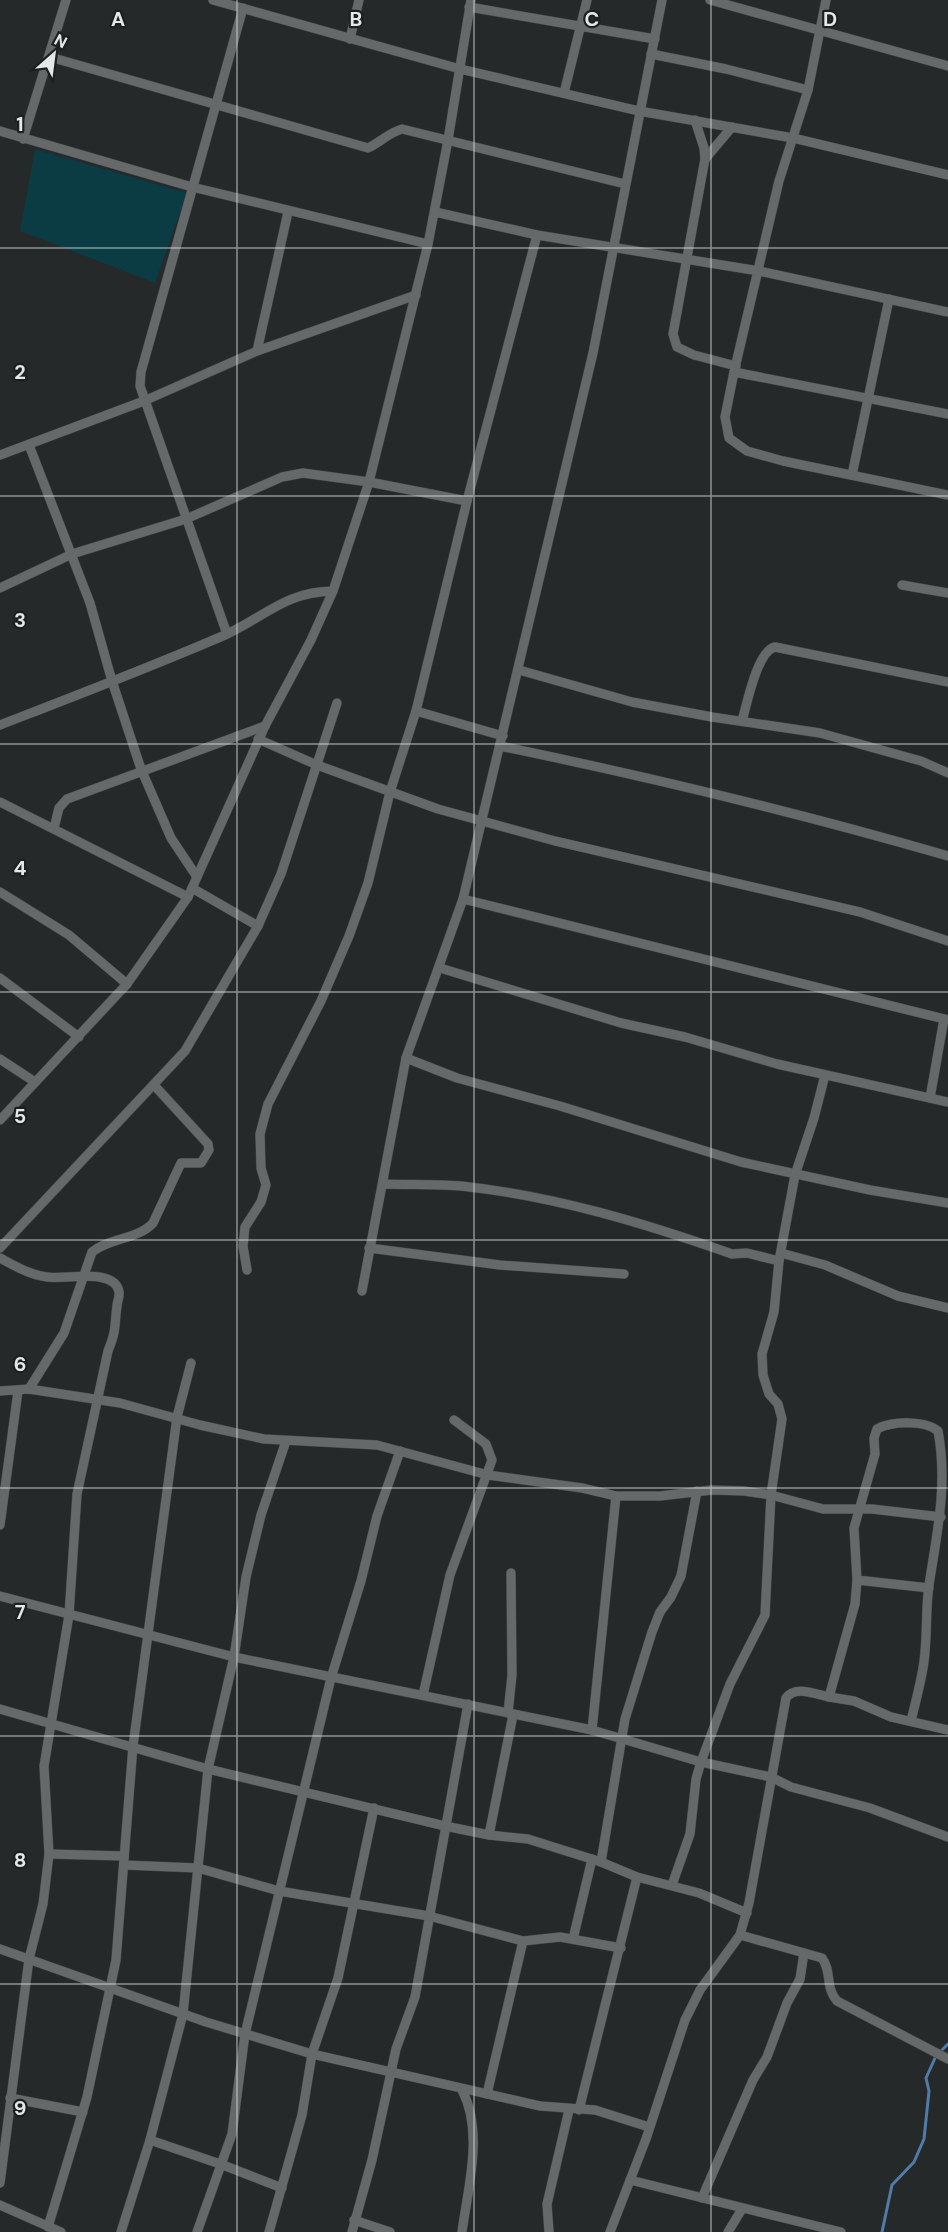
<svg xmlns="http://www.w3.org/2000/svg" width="948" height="2232" font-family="'DM Sans',sans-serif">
<rect width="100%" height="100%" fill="#26292a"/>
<path fill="#0b3b43" d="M35 149 187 193 155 283 20 231Z"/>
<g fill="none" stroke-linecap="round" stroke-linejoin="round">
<path stroke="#507ca7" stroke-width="3" d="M882 2232 892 2185 914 2162 924 2139 929 2091 926 2078 936 2056 948 2044"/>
<g stroke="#424546" stroke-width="10">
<g id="minor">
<path d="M213 0 460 69 639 111 793 138 948 175"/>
<path d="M710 0 948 66"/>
<path d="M826 0 808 90 779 181 734 372 725 417 729 438 747 451 783 461 948 495"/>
<path d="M469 7 655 39"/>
<path d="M350 39 359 0"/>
<path d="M651 54 726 69 808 90"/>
<path d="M50 57 368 148C381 142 388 133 402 129L625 184"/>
<path d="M564 93 587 0"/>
<path d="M695 120 704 148 705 159 673 334 677 347 694 355 736 366"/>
<path d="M0 131 192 187 428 244"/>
<path d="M23 139 66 0"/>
<path d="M705 159 732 127"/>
<path d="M435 212 537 235 759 271 948 312"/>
<path d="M257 351 288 212"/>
<path d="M734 372 948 414"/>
<path d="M29 445 90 603 112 681 141 769 171 838 197 877"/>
<path d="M0 455 144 401 257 351 416 295"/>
<path d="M852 475 889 299"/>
<path d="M902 585 948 593"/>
<path d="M0 588 72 554 186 519 282 477 303 473 369 482 467 501"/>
<path d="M227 634 140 386 141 372 243 8"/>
<path d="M519 670 632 702 712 717 820 733 921 761 948 773"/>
<path d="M416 711 503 736"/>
<path d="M742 721C747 704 757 651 775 647L948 682"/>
<path d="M0 725C75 696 151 667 225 635 266 616 285 592 333 591"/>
<path d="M258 739 317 765 438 809 555 841 860 912 948 941"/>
<path d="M500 746C650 777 800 813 948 856"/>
<path d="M0 802 188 897"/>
<path d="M54 828 59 808 67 799 265 726"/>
<path d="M192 888 258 926"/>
<path d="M0 892 69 935 127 984"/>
<path d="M463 899 948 1020"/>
<path d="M440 968 621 1023 685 1037 777 1064 948 1102"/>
<path d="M0 978 79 1037"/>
<path d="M406 1058 457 1078 560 1106 741 1162 870 1190 948 1203"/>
<path d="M0 1059 35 1082"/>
<path d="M930 1098 944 1019"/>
<path d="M0 1120 127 984 188 897 265 726 311 640 333 591 369 482 428 244 448 140 471 0"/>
<path d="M383 1184C409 1185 436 1184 461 1186 555 1196 644 1223 732 1254L747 1253 779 1261"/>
<path d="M0 1248 185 1051 258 926 281 874 337 703"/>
<path d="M369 1248 500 1265 624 1274"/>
<path d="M781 1253 825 1265 898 1296 948 1308"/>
<path d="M0 1258C15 1266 30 1275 47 1277 64 1280 115 1267 119 1292 120 1297 117 1301 117 1306 114 1327 117 1329 108 1351L77 1494 69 1615 44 1766 49 1854 43 1904 29 1959 0 2183"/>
<path d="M247 1270 243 1246 245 1227 261 1202 266 1185 261 1168 260 1134 268 1104 321 1001 349 936 368 883 390 792 416 711 467 501 537 235"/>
<path d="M362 1291 406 1058 463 899 593 353 662 0"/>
<path d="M29 1389 64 1333 92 1252C109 1238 139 1239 153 1223L181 1163H201L209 1150 208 1144 154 1085"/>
<path d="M0 1391 29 1389 120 1403 200 1425 264 1439 377 1445 488 1475 582 1488 616 1496H660L712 1490 744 1491 771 1495 823 1509H872L941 1517"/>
<path d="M0 1525 18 1391"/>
<path d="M857 1580 929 1588"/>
<path d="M0 1596 234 1657 592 1730 701 1762 771 1777 791 1787 870 1808 948 1837"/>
<path d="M423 1695 450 1575 492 1460 486 1444 454 1420"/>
<path d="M829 1697 854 1701 891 1717 948 1730"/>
<path d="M0 1709 208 1769 445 1826 489 1835 528 1839 601 1862 637 1877 699 1893 747 1913"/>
<path d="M508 1713 512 1675 511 1573"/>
<path d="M592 1730 616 1496"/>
<path d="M489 1835 513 1715"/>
<path d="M49 1854 124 1856"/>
<path d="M601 1862 625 1719 652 1632 660 1612 671 1597 681 1576 697 1491"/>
<path d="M124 1865 198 1868 279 1891 429 1916 523 1941 487 2094"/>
<path d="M672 1885 690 1834 696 1779 701 1762 730 1684 765 1615 771 1495 782 1419 778 1404 769 1394 763 1375 762 1354 774 1312 779 1261 795 1175 814 1118 825 1075"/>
<path d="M740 1935 822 1958C832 1971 825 1988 837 2001L948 2059"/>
<path d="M573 1939 592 1859"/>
<path d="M523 1941 560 1937 621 1948"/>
<path d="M0 1949 206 2022 312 2054 540 2106 595 2110 649 2127"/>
<path d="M462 2090C484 2132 468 2187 462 2232"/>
<path d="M10 2098 83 2112"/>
<path d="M579 2110 637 1877"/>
<path d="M150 2140 223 2165 282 2188"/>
<path d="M630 2180 841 2232"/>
<path d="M702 2198 753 2080 767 2057 787 2003 800 1979 804 1953"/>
<path d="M0 2205 61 2232"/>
<path d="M354 2220 390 2232"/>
<path d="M48 2227 87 2097 116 1960 133 1746 177 1417 191 1363"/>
<path d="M121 2232 150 2140 183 2014 208 1769 234 1657 246 1577 261 1515 286 1441"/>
<path d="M197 2232 232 2134 245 2034 331 1678 361 1581 377 1516 400 1451"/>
<path d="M269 2232 302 2115 312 2054 338 1978 374 1808"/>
<path d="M352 2232 372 2160 396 2049 415 1997 468 1704"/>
<path d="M549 2232 547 2204 569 2110"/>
<path d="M610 2232 646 2139 685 2020 700 1990 740 1935 749 1903 786 1698C795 1685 815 1694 829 1697L855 1604 857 1580 854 1528 875 1454 874 1438 877 1429C892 1421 925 1420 938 1431 948 1484 937 1533 929 1585 925 1612 928 1641 923 1668 920 1686 915 1704 911 1721"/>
<path d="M728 2232 742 2209"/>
</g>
</g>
<use href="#minor" stroke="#65696a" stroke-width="9"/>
</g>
<path fill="none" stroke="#e5e7e8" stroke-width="1.5" stroke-opacity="0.55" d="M237 0V2232M474 0V2232M711 0V2232M0 248H948M0 496H948M0 744H948M0 992H948M0 1240H948M0 1488H948M0 1736H948M0 1984H948"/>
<g font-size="20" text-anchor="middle" font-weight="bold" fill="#e5e7e8" stroke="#1c2020" stroke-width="4.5" stroke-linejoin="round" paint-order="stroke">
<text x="118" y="26">A</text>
<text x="356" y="26">B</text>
<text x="592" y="26">C</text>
<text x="830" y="26">D</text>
<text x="20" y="131">1</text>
<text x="20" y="379">2</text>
<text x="20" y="627">3</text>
<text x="20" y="875">4</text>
<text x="20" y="1123">5</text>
<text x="20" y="1371">6</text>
<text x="20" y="1619">7</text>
<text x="20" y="1867">8</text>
<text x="20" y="2115">9</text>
</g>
<g transform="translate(54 54) rotate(28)" stroke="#1c2020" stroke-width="4.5" paint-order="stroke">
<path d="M0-4.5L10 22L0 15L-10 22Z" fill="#e5e7e8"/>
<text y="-9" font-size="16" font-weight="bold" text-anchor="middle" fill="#e5e7e8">N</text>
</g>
</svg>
